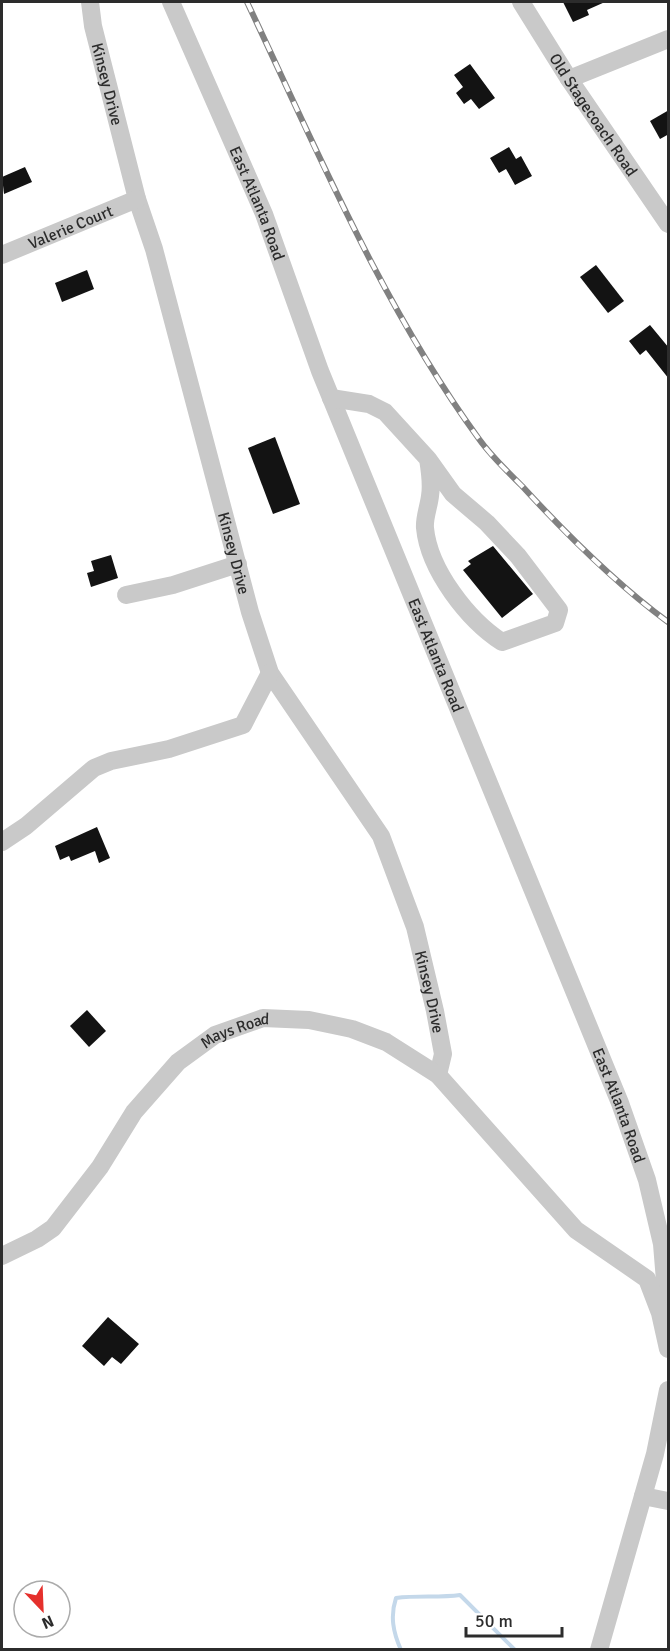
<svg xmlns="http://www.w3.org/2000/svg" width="670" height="1651" font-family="Signika,sans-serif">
<rect width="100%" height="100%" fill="#fff"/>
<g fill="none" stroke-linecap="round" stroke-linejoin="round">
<path stroke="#c4d8ea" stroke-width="4" d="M401 1650C393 1632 390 1616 396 1598 418 1595 439 1598 460 1595L515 1650"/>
</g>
<g fill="#131313">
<path d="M563 2H605L587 10 589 15 573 22Z"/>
<path d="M470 64 495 98 479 109 471 99 464 104 456 93 463 87 454 75Z"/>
<path d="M669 110V134L660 139 650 121Z"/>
<path d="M509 147 516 159 521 156 532 176 515 185 506 169 499 173 490 158Z"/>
<path d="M25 167 32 182 4 194 2 177Z"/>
<path d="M596 265 624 301 608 313 580 277Z"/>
<path d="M87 270 94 289 62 302 55 283Z"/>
<path d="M650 325 669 348V379L646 350 640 355 629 341Z"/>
<path d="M275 437 300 504 273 514 248 448Z"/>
<path d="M493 546 533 594 502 618 463 570 471 564 468 561Z"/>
<path d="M111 555 118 578 91 587 87 573 94 571 91 561Z"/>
<path d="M97 827 110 858 99 863 95 851 71 861 69 856 60 860 55 846Z"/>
<path d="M87 1010 106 1031 89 1047 70 1026Z"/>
<path d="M108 1317 139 1344 121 1364 112 1357 104 1366 82 1346Z"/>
</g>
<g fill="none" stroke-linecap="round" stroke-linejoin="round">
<g stroke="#c9c9c9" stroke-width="18">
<path id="s1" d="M90 2 93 26 137 199 154 249 250 612 270 673 381 836 415 927 435 1011 443 1054 438 1075"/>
<path id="s2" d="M171 2 264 214 320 371 620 1103 647 1180 662 1244 668 1317"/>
<path id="s3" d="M521 2 569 79 668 224"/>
<path d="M569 79 668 39"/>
<path id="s4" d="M2 255 137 199"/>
<path d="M331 398 369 404 385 412 428 459 453 494 487 523 518 556 559 610 555 623 502 642C468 620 429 570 425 528 424 518 429 506 430 496 432 484 430 471 428 459"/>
<path d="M126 595 173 585 238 564"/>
<path d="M2 842 26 826 94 768 111 761 169 749 243 725 270 673"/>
<path id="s5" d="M2 1256 37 1239 53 1228 100 1167 134 1112 178 1062 215 1035 263 1018 309 1020 352 1029 386 1042 438 1075 576 1230 647 1279 660 1313 668 1349"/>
<path d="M643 1496 668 1501"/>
<path d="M599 1650 655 1454 668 1390"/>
</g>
<g stroke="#818181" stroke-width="6">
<path id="rail" d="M247 2C317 150 382 306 479 439 491 456 507 471 522 486 567 535 615 583 668 622"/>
</g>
<use href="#rail" stroke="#fff" stroke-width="4" stroke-dasharray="11" stroke-linecap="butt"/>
</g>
<g text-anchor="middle" stroke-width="6" stroke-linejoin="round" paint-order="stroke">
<g font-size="16" fill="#2c2c2c" stroke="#fff">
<text dy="6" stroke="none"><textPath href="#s1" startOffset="84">Kinsey Drive</textPath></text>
<text dy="6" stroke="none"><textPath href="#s3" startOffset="134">Old Stagecoach Road</textPath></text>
<text dy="6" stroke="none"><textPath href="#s2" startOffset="219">East Atlanta Road</textPath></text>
<text dy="6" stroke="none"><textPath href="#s4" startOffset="74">Valerie Court</textPath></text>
<text dy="6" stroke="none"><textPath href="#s1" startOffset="570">Kinsey Drive</textPath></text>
<text dy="6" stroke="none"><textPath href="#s2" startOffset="705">East Atlanta Road</textPath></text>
<text dy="6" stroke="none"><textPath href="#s1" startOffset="1056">Kinsey Drive</textPath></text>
<text dy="6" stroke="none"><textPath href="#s5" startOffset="333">Mays Road</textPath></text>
<text dy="6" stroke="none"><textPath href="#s2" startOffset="1191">East Atlanta Road</textPath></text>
</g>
</g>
<rect width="670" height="1651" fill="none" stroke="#2c2c2c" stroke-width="6"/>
<g transform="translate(42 1609) rotate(157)"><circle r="28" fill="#ffffff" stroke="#ababab" stroke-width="1.5"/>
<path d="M0-4.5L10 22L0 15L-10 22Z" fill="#e5302c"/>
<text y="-9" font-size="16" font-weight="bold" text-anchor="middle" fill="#2c2c2c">N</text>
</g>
<path d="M466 1627v9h96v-9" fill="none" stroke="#2c2c2c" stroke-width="3"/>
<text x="475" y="1627" font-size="18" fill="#2c2c2c" stroke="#ffffff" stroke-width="4.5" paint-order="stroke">50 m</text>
</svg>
